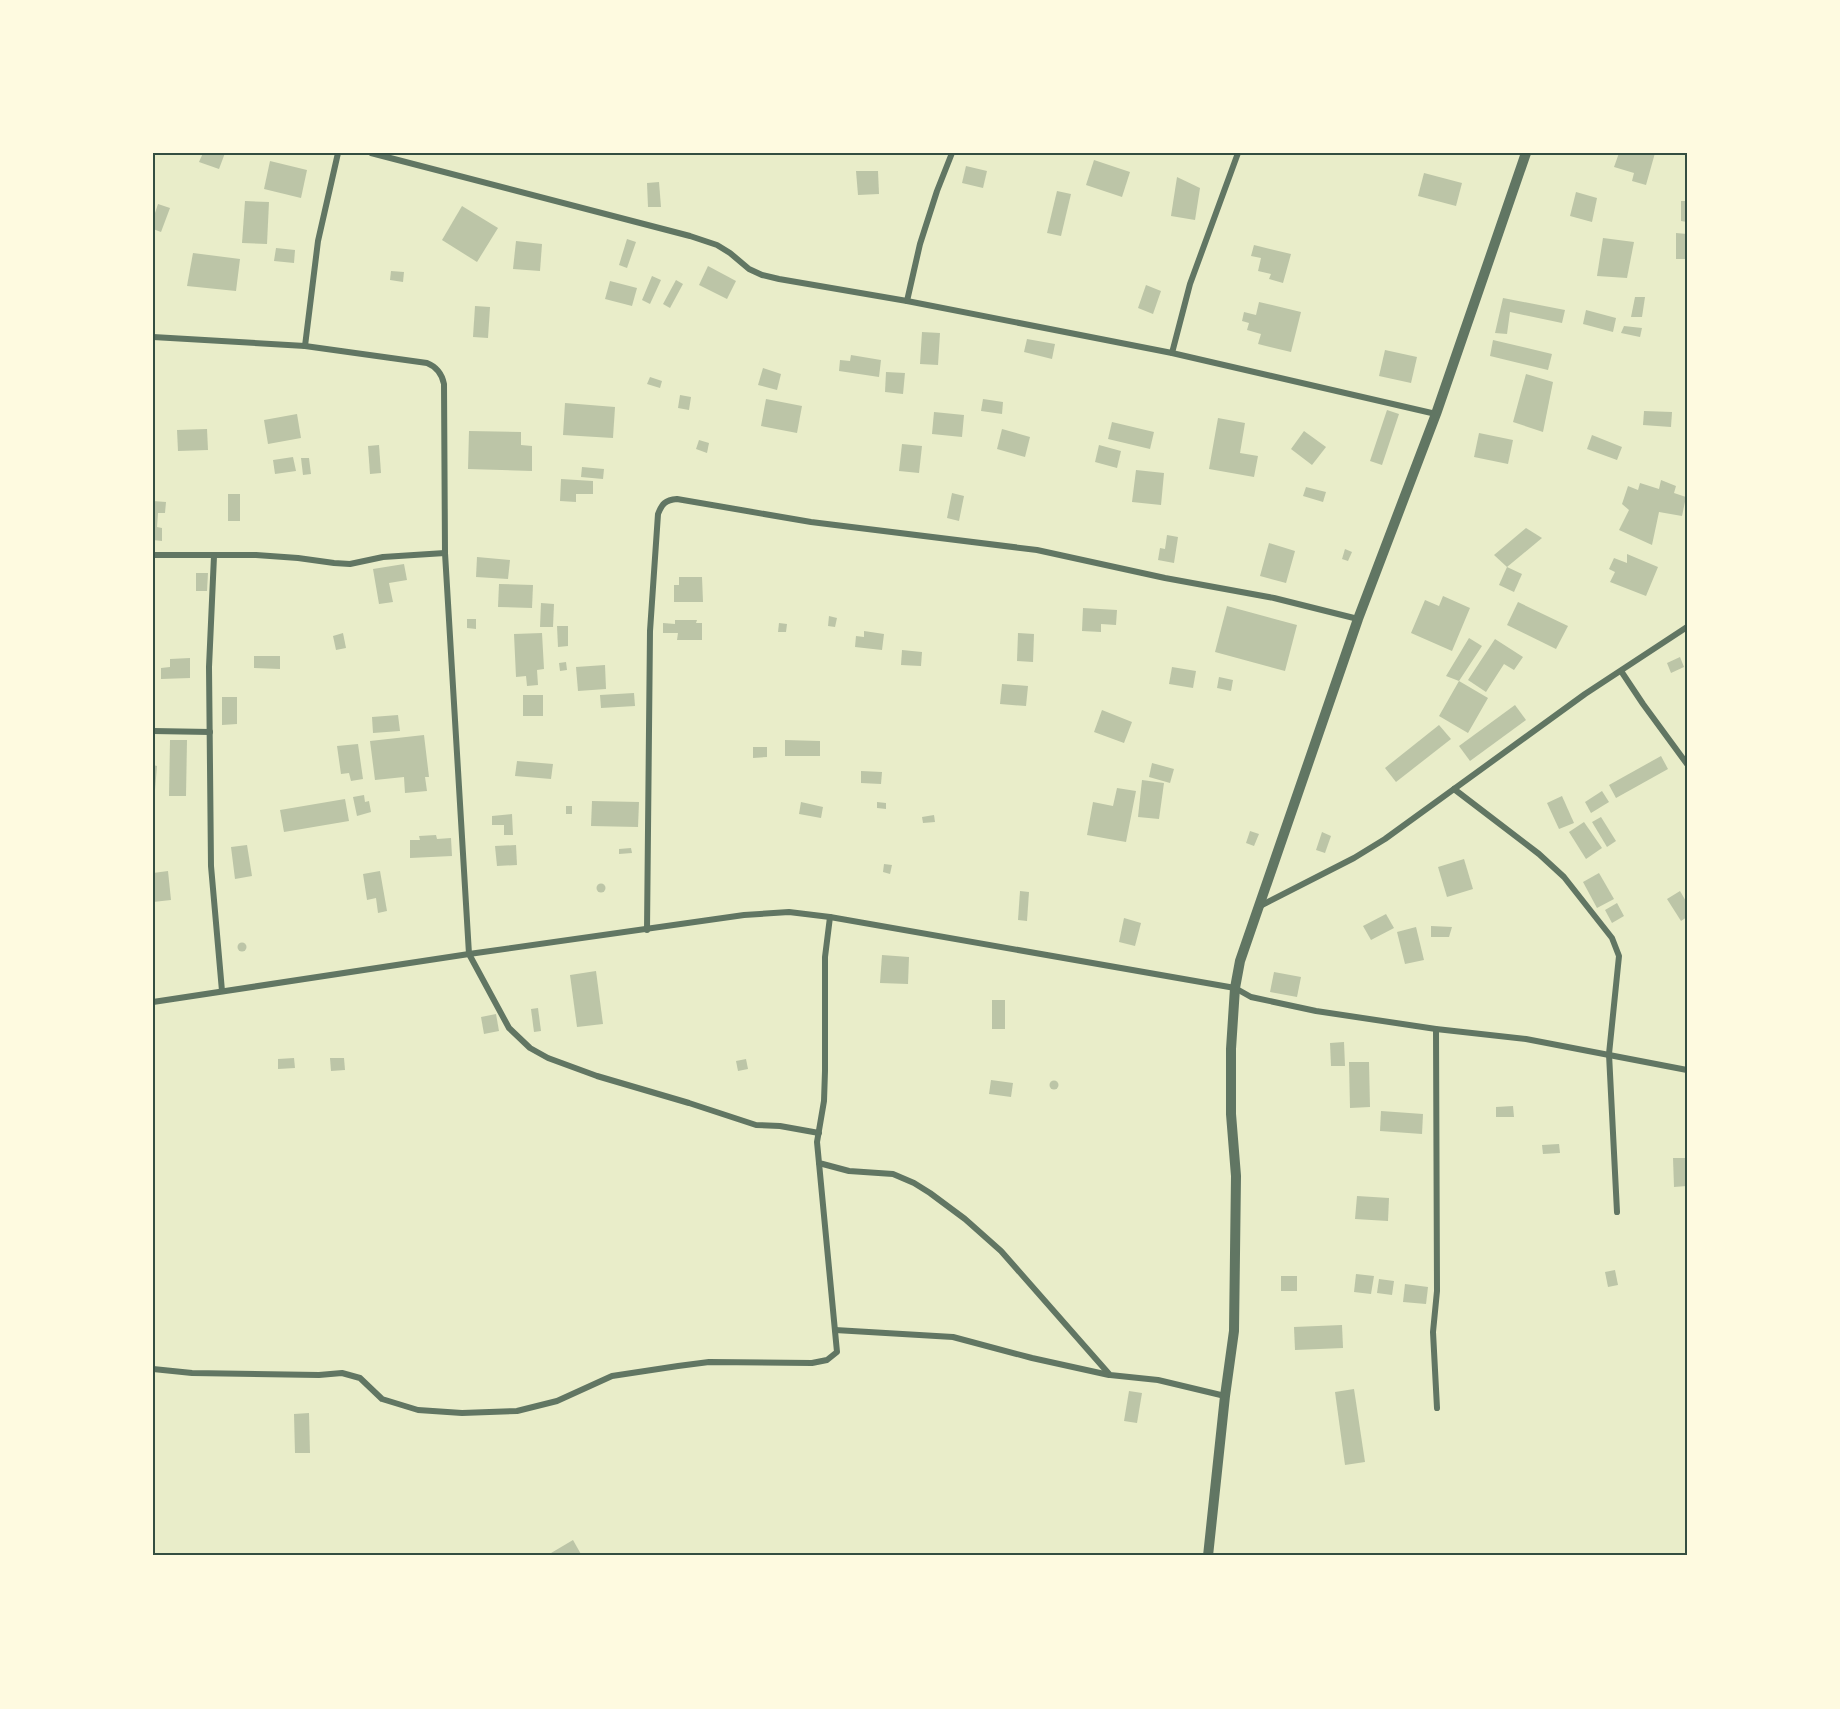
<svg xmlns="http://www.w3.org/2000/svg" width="1840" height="1709" font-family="'Space Grotesk',sans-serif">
<rect width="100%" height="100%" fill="#e9edc9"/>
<g fill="#bcc5a7">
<path d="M203 153H225L219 169 199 162Z"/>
<path d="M1619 153H1634L1640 155V153H1655L1646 185 1632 181 1634 173 1614 167Z"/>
<path d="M1094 160 1130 172 1122 197 1086 185Z"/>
<path d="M270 161 307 170 301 198 264 189Z"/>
<path d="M966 166 987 171 983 188 962 183Z"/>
<path d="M856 171H878L879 194 858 195Z"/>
<path d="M1424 173 1462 183 1456 206 1418 196Z"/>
<path d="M1177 177 1200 188 1195 220 1171 216Z"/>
<path d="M659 182 661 207H648L647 183Z"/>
<path d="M1057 191 1071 194 1061 236 1047 233Z"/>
<path d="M1576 192 1597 198 1592 222 1570 216Z"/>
<path d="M245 201 269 202 267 244 242 243Z"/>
<path d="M1681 201H1687V222L1681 221Z"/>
<path d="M158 204 170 208 161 232 153 229V219Z"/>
<path d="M462 206 498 228 477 262 442 240Z"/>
<path d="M1676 233 1687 234V259H1676Z"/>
<path d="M1603 238 1634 242 1627 278 1597 276Z"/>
<path d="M627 239 636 242 627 268 619 265Z"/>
<path d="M516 241 542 244 540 271 513 269Z"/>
<path d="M1254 245 1291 254 1283 283 1269 279 1271 274 1258 271 1261 258 1251 256Z"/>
<path d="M276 248 295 250 294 263 274 261Z"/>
<path d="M193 253 240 259 236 291 187 286Z"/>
<path d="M708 266 736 281 727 299 699 285Z"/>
<path d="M391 271 404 272 403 282 390 280Z"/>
<path d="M652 276 661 280 650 304 642 300Z"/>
<path d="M676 280 683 284 670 308 663 304Z"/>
<path d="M610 281 637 288 632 306 605 299Z"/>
<path d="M1146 285 1161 291 1153 314 1138 308Z"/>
<path d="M1635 297H1645L1642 317H1631Z"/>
<path d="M1503 298 1565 310 1562 323 1510 312 1507 334 1495 333Z"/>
<path d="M1259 302 1301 312 1291 352 1258 344 1261 334 1247 330 1249 323 1242 321 1244 312 1256 315Z"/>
<path d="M475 306 490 307 488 338 473 337Z"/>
<path d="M1586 310 1616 318 1613 332 1583 324Z"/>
<path d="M1624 326 1642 328 1640 337 1621 333Z"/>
<path d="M922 332 940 333 938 365 920 364Z"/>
<path d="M1027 339 1055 344 1052 359 1024 352Z"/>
<path d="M1493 340 1552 354 1548 370 1490 356Z"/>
<path d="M1385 350 1417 357 1411 383 1379 376Z"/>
<path d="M851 355 881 360 879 377 839 371 840 360 850 361Z"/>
<path d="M763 368 781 374 777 390 758 385Z"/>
<path d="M886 372 905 373 903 394 885 392Z"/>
<path d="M1526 374 1553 382 1543 432 1513 422Z"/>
<path d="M650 377 662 381 660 388 647 384Z"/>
<path d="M680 395 691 397 689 410 678 408Z"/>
<path d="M766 399 802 406 797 433 761 426Z"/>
<path d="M983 399 1003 402 1002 414 981 411Z"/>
<path d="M565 403 615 407 613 438 563 435Z"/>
<path d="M1387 410 1399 414 1382 465 1370 461Z"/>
<path d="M1644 411 1672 412 1671 427 1643 425Z"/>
<path d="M934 412 964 415 962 437 932 434Z"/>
<path d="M297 414 301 438 268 444 264 420Z"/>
<path d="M1218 418 1245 423 1240 453 1258 456 1254 477 1209 469Z"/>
<path d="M1112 422 1154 432 1150 449 1108 439Z"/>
<path d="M207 429 208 450 178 451 177 430Z"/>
<path d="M1002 429 1030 437 1025 457 997 449Z"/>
<path d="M469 431 521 432V445L532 446V471L468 469Z"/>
<path d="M1304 431 1326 447 1312 465 1291 449Z"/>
<path d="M1479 433 1513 440 1508 464 1474 457Z"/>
<path d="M1592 435 1622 447 1617 460 1587 449Z"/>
<path d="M699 440 709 443 707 453 696 449Z"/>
<path d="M902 444 922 446 919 473 899 471Z"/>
<path d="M379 445 381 473 370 474 368 446Z"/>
<path d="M1099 445 1121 451 1117 468 1095 462Z"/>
<path d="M293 457 296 471 275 474 273 460Z"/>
<path d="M301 458H309L311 474 303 475Z"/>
<path d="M582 467 604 469 603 479 581 477Z"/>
<path d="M1136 470 1164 473 1161 505 1132 502Z"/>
<path d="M561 479 593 481V494H576V502L560 501Z"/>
<path d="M1661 480 1676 486 1674 493 1686 497 1682 516 1659 512 1652 545 1619 530 1629 510 1622 504 1628 486 1638 490 1640 483 1659 489Z"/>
<path d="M1306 487 1326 492 1323 502 1303 496Z"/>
<path d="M952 493 964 496 959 521 947 518Z"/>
<rect x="228" y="494" width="12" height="27"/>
<path d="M153 501 166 502 165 513H158L157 527 162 528V541L153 540Z"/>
<path d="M1526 528 1542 538 1507 567 1494 555Z"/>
<path d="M1167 535 1178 537 1174 563 1158 560 1160 548 1165 549Z"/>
<path d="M1269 543 1295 551 1286 583 1260 576Z"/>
<path d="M1345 549 1352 552 1348 561 1342 559Z"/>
<path d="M1627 554 1658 567 1646 596 1610 582 1615 572 1609 569 1614 558 1627 563Z"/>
<path d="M477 557 510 560 508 579 476 577Z"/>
<path d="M404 564 407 580 389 583 393 602 379 604 373 569Z"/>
<path d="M1507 567 1522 574 1514 592 1499 585Z"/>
<path d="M196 573H208L207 591H196Z"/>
<path d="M679 577H702L703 602H674V585H679Z"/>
<path d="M499 584 533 585 532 608 498 607Z"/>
<path d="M1443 596 1470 608 1452 651 1411 633 1425 600 1439 606Z"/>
<path d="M1518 602 1568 626 1556 649 1507 625Z"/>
<path d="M541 603 554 604 553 627H540Z"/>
<path d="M1227 606 1297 625 1285 671 1215 652Z"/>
<path d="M1083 608 1117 610 1116 625 1101 624V632L1082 631Z"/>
<path d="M829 616 837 618 835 627 828 626Z"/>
<path d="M467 619H476V629L467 628Z"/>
<path d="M675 620H697L696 623H702V640H677L678 633H663V623L675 624Z"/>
<path d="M779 623 787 624 786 632H778Z"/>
<path d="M557 626H568V646L558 647Z"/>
<path d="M864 631 884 634 882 650 855 647 856 636 864 637Z"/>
<path d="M343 633 346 648 336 650 333 636Z"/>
<path d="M542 633 544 669 537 670 538 685 527 686 526 676 516 677 514 634Z"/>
<path d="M1018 633 1034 634 1033 662 1017 661Z"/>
<path d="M1469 638 1482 646 1459 681 1488 698 1468 733 1439 716 1459 681 1446 676Z"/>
<path d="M1495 639 1523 657 1514 670 1504 664 1486 692 1468 680Z"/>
<path d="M902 650 922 652 921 666 901 665Z"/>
<path d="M254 656H280V669L254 668Z"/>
<path d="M1680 657 1684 667 1671 673 1667 663Z"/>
<path d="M190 658V678L161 679V668L170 667V659Z"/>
<path d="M566 662 567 670 560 671 559 663Z"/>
<path d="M605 665 606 689 578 691 576 667Z"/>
<path d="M1172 667 1196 671 1193 688 1169 684Z"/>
<path d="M1219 677 1233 680 1231 691 1217 688Z"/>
<path d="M1002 684 1028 686 1026 706 1000 704Z"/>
<path d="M634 693 635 706 601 708 600 695Z"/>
<rect x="523" y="695" width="20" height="21"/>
<path d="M222 697H237V724L222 725Z"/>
<path d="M1515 705 1526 720 1470 761 1459 746Z"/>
<path d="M1102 710 1132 722 1124 743 1094 732Z"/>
<path d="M398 715 400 731 373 733 372 717Z"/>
<path d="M1439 725 1451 739 1396 782 1385 768Z"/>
<path d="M424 735 429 777H425L427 791 405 793 404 777 375 780 370 741Z"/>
<path d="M170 740H187L186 796H169Z"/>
<path d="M785 740 820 741V756H785Z"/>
<path d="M358 744 363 779 351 781 349 773 341 774 337 746Z"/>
<path d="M753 747H767V757L753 758Z"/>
<path d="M1661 756 1668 769 1616 798 1609 785Z"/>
<path d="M517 761 553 764 551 779 515 776Z"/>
<path d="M1152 763 1174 769 1170 783 1149 777Z"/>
<path d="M153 765 157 766 155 790 153 789Z"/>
<path d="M861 771 882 772 881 784 861 783Z"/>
<path d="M1142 780 1164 783 1159 819 1138 817Z"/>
<path d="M1117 788 1136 791 1126 842 1087 835 1093 802 1113 806Z"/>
<path d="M1602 791 1609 802 1591 813 1585 802Z"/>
<path d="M364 795 365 802 369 801 371 812 357 816 353 797Z"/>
<path d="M1562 796 1574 823 1559 829 1547 803Z"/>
<path d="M345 799 349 821 284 832 280 810Z"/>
<path d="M592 801 639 802 638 827 591 826Z"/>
<path d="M801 802 823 807 821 818 799 814Z"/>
<path d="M877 802 886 803V809L877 808Z"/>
<rect x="566" y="806" width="6" height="8"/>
<path d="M512 814 513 835H504V825H492V816Z"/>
<path d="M934 815 935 822 923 823 922 817Z"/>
<path d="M1601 817 1616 841 1607 847 1592 822Z"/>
<path d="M1584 822 1602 848 1586 859 1569 832Z"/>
<path d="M1250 831 1259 834 1254 846 1246 843Z"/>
<path d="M1322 832 1331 836 1325 853 1316 850Z"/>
<path d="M436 835 437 839 451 838 452 856 410 858V840H420L419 836Z"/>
<path d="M247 845 252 876 235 879 231 847Z"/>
<path d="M516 845 517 865 497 866 495 846Z"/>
<path d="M631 848 632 853 619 854V849Z"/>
<path d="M1464 859 1473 889 1447 897 1438 867Z"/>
<path d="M884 864 892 865 890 874 883 872Z"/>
<path d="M168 871 171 900 153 902V873Z"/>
<path d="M380 871 387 911 378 913 376 898 367 900 363 874Z"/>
<path d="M1599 873 1614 899 1597 908 1583 882Z"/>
<circle cx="601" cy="888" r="4.5"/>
<path d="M1020 891 1029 892 1027 921 1018 920Z"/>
<path d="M1680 891 1687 903V917L1681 921 1667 899Z"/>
<path d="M1617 903 1624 916 1612 923 1605 910Z"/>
<path d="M1386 914 1394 928 1371 940 1363 926Z"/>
<path d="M1124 918 1141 923 1135 946 1119 942Z"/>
<path d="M1431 926 1452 927 1449 937H1431Z"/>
<path d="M1416 927 1424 960 1405 964 1397 932Z"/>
<circle cx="242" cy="947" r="4.5"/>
<path d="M882 955 909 957 908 984 880 983Z"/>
<path d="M596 971 603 1024 577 1027 570 975Z"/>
<path d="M1274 972 1301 977 1297 997 1270 992Z"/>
<rect x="992" y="1000" width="13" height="29"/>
<path d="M538 1008 541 1031 534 1032 531 1009Z"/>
<path d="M496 1014 499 1031 484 1034 481 1017Z"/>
<path d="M1344 1042 1345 1066H1331L1330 1043Z"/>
<path d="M294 1058 295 1068 278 1069V1059Z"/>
<path d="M330 1058H344L345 1070 331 1071Z"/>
<path d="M746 1059 748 1069 738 1071 736 1061Z"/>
<path d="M1349 1062H1369L1370 1107 1350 1108Z"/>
<path d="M991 1080 1013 1083 1011 1097 989 1094Z"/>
<circle cx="1054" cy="1085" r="4.5"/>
<path d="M1513 1106 1514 1117H1496V1107Z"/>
<path d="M1381 1111 1423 1114 1422 1134 1380 1131Z"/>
<path d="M1559 1144 1560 1153 1543 1154 1542 1145Z"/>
<path d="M1673 1158H1687V1186L1674 1187Z"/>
<path d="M1357 1196 1389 1198 1388 1221 1355 1219Z"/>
<path d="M1615 1270 1618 1285 1608 1287 1605 1272Z"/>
<path d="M1356 1274 1374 1276 1371 1294 1354 1292Z"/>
<rect x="1281" y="1276" width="16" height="15"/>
<path d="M1379 1279 1394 1281 1392 1295 1377 1293Z"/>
<path d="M1405 1284 1428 1287 1426 1304 1403 1302Z"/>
<path d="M1342 1325 1343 1348 1295 1350 1294 1327Z"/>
<path d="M1354 1389 1365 1462 1345 1465 1335 1392Z"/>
<path d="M1129 1391 1142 1393 1137 1423 1124 1421Z"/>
<path d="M309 1413 310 1453H295L294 1414Z"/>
<path d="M573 1540 582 1556H546Z"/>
</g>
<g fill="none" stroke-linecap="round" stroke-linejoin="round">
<g stroke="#617663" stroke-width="6">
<path d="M371 153 690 236 717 245 730 253 749 269 762 275 779 279 907 301 1172 353 1436 414"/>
<path d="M907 301 920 244 937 191 952 153"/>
<path d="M153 337 305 346 427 363C437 367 442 374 444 384L445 553 469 954 509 1028 530 1048 548 1058 597 1076 689 1103 756 1125 780 1126 819 1133"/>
<path d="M305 346 318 241 338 153"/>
<path d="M1172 353 1190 284 1238 153"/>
<path d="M153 555H256L298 558 334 563 350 564 383 557 445 553"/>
<path d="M214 556 209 667 211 866 222 991"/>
<path d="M1621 671 1643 704 1687 764"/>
<path d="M153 731 210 732"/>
<path d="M1454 789 1539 854 1564 877 1612 938 1619 956 1609 1054 1617 1212"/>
<path d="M1260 906 1354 858 1385 839 1585 694 1687 627"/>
<path d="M830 917 825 957V1071L824 1101 817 1142 819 1163 849 1171 893 1174 914 1183 930 1193 965 1219 1001 1251 1110 1375 1158 1380 1225 1396"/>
<path d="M647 930 650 631 658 514C662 504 665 500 677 499L811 522 1037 550 1165 578 1274 598 1358 619"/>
<path d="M153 1002 469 954 744 915 789 912 830 917 1235 988 1251 997 1316 1011 1436 1029 1526 1039 1687 1070"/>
<path d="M1436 1029 1437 1291 1433 1332 1437 1408"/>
<path d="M835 1330 953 1337 1032 1358 1109 1375"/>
<path d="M153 1369 192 1373 319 1375 342 1373 360 1378 382 1399 418 1410 462 1413 517 1411 557 1401 612 1376 678 1366 709 1362 812 1363 827 1360 837 1352 819 1163"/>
</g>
<path stroke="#617663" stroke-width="10" d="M1208 1556 1225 1396 1234 1331 1236 1176 1231 1114V1049L1235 988 1240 961 1358 619 1436 414 1526 153"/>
</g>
<rect width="1840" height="1709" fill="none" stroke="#fefae0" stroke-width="309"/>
<rect x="154" y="154" width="1532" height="1400" fill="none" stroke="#344e41" stroke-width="2"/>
</svg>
